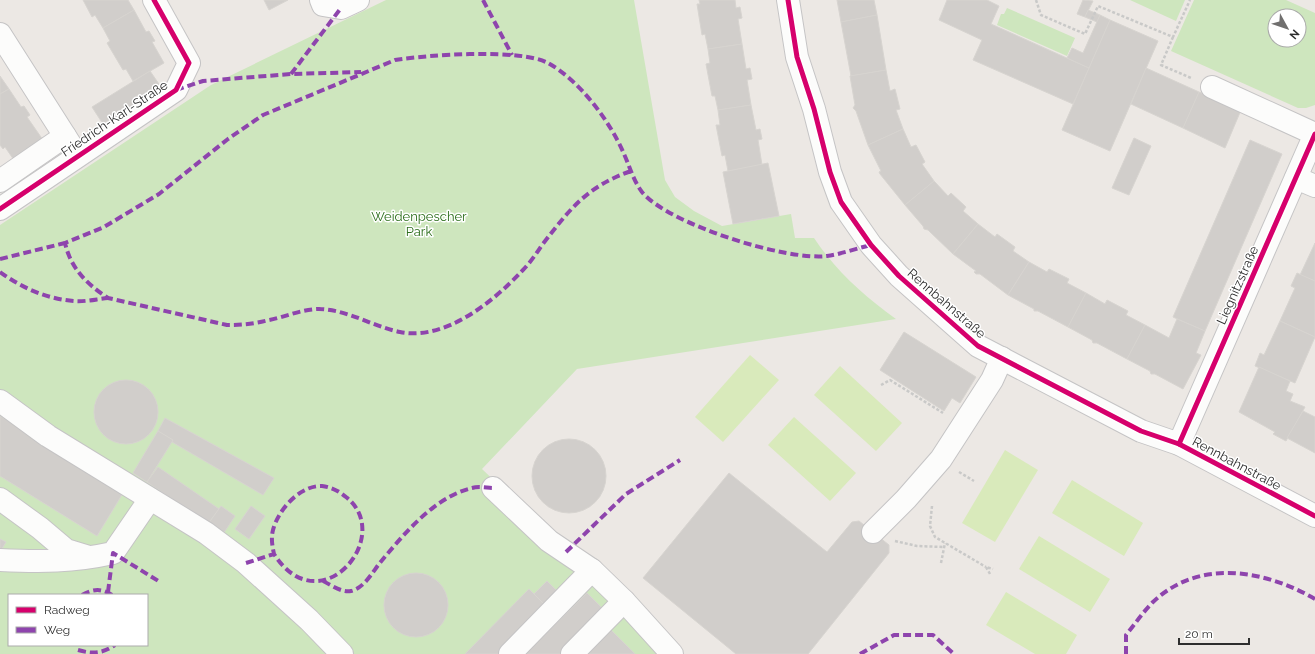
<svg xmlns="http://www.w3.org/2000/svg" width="1315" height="654" font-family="Raleway,sans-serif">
<rect width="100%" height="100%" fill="#ece8e4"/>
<g fill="#cee6be" fill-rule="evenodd">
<path d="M386 0H634L665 180 675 197 694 211 722 226 791 214 795 238H814C836 271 864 296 896 319L577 369 482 469 676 654H0V225L211 85ZM9 595H147V645H9Z"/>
<path d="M1130 0H1185L1176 21Z"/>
<path d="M1194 0H1286L1315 13V105L1306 108H1298L1171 51ZM1275 16H1299V40H1275Z"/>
<path d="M1007 8 1075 38 1067 56 997 25 1001 14H1004Z"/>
</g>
<g fill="#d9eabb">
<path d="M750 355 779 380 723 442 695 417Z"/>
<path d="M840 366 902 423 876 451 814 395Z"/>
<path d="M794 417 856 473 830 501 768 445Z"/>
<path d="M1005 450 1038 470 995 542 962 523Z"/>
<path d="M1072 480 1143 523 1124 556 1052 513Z"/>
<path d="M1039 536 1110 579 1090 612 1019 569Z"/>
<path d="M1006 592 1077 635 1066 654H1035L986 625Z"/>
</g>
<g fill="#d1cecb" stroke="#d7d4d0">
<path d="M83 0H128L134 10 103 28 95 15 92 17Z"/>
<path d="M264 0H288L269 10Z"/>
<path d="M699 0H735L736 8 740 7 742 18 738 19 742 44 708 49 705 34 702 35 697 4H700Z"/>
<path d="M837 0H874L877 15 841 22Z"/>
<path d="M947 0H987L999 6 991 24 1089 68 1073 104 973 60 982 40 939 20Z"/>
<path d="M1083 0 1093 1 1085 17 1077 14Z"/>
<path d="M134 10 146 32 149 31 155 41 152 42 164 63 133 81 126 69 123 70 107 43 110 41 103 28Z"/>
<path d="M1088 10 1100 15 1097 22 1085 17Z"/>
<path d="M877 15 886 70 851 76 841 22Z"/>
<path d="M1100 15 1110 20 1089 68 1067 58 1072 48 1083 53Z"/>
<path d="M1110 20 1158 41 1110 151 1062 130Z"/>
<path d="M742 44 746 69 750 68 752 79 747 80 751 105 718 110 715 96H712L706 64 710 63 708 49Z"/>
<path d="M1146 68 1199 92 1183 128 1131 104Z"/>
<path d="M886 70 890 91 895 89 900 109 896 110 903 129 868 145 856 111 853 108 855 105 850 76Z"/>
<path d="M150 71 161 87 103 124 92 107Z"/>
<path d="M0 76 9 89 0 94Z"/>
<path d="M9 89 21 107 24 106 30 115 27 117 43 140 14 160 5 147 3 149 0 145V94Z"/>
<path d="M1199 92 1241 110 1225 148 1183 128Z"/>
<path d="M751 105 756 130 760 129 762 139 758 140 762 165 728 171 725 155 722 156 716 125H720L718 110Z"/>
<path d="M903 129 911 147 916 145 925 162 922 164 934 181 905 205 880 174 879 172 881 171 868 145Z"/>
<path d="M1134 138 1151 146 1129 195 1112 188Z"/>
<path d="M1250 140 1282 154 1205 331 1173 317Z"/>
<path d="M768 163 779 216 733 224 723 172Z"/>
<path d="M934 181 948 196 951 193 966 207 963 211 978 224 953 254 928 230 924 229 923 226 905 205Z"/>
<path d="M978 224 995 237 997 234 1015 247 1013 251 1029 262 1008 295 980 274H976L974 272 976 271 953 254Z"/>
<path d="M1315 243V281L1300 275Z"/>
<path d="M1029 262 1047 272 1049 269 1069 279 1067 283 1086 293 1068 327 1038 311H1034V309L1008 295Z"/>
<path d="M1297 273 1315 281V337L1280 321 1295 288 1291 286Z"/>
<path d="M1086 293 1105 304 1107 300 1128 311 1126 315 1145 325 1127 359 1097 343H1093L1092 340 1068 327Z"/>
<path d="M1177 319 1205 331 1196 353 1201 355 1183 389 1155 374H1151L1150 371 1127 359 1145 325 1169 338Z"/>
<path d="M1280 321 1315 337 1295 383 1255 366 1260 353 1264 355Z"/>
<path d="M904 332 976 377 960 403 952 398 944 411 880 370Z"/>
<path d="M1259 367 1290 381 1286 391 1293 394 1290 401 1305 407 1286 441 1273 434 1275 432 1239 412Z"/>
<circle cx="126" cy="412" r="32"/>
<path d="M1303 411 1315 417V453L1287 438Z"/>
<path d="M0 416 123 493 97 536 0 476Z"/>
<path d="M165 418 274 478 263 495 172 442 173 440 158 431Z"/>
<path d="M158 431 173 440 147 482 133 473Z"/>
<circle cx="569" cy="476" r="37"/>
<path d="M158 467 219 509 208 524 147 482Z"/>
<path d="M729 473 827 552 852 522 859 521 889 545V553L808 654H736L643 578Z"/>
<path d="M221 506 235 516 223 534 208 524Z"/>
<path d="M251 506 265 516 249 539 235 529Z"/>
<path d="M0 539 6 542 0 552Z"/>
<circle cx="416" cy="605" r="32"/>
<path d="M547 581 560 594 547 607 534 594Z"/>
<path d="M529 589 547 607 500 654H465Z"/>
<path d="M587 593 606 612 564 654H526Z"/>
<path d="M609 628 635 654H584Z"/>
</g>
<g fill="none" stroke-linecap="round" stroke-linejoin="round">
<g stroke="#c5c4c5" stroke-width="24">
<g id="minor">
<path d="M321 0 323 5 341 8 358 0"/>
<path d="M788 0 797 57 814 109 830 172 841 202 871 245 899 276 978 346 1141 431 1179 444 1315 516"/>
<path d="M0 34 77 155"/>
<path d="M1212 87 1315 134"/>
<path d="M1296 178 1315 186"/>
<path d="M0 181 65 136"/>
<path d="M0 209 176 90 189 63 154 0"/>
<path d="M0 401 48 436 206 533 246 563 309 620 342 654"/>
<path d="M1179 444 1315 134"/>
<path d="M493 488 549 541 592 570 624 601 672 654"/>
<path d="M0 499 40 528 66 550 89 557"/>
<path d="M873 532 906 499 941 459 992 380 1002 358"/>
<path d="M0 560C41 562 72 562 113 553L150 499"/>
<path d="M510 654 592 570"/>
<path d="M572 654 624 601"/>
</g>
</g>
<g stroke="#c9c9c8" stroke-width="2.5" stroke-dasharray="3 2" stroke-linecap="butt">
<path d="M1036 0 1041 15 1085 34 1098 6 1173 37 1190 0"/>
<path d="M1173 37 1161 65 1191 78"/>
<path d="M881 385 890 380 943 413"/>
<path d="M959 472 974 481"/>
<path d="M932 506 930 526 935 537 986 567"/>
<path d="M895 541 917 546 944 547"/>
<path d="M941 563 945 543"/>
<path d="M990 574 986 567 993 569"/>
</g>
<use href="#minor" stroke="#fcfcfb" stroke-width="22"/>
<g stroke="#8e44ad" stroke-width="4" stroke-dasharray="8 4" stroke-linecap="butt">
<path d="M483 0 512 55"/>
<path d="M291 74 341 8"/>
<path d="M176 90 203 81 291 74 361 72"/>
<path d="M631 171C586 187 570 209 542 245 536 254 530 263 522 271 493 302 445 341 400 332 371 326 349 310 319 309 302 309 285 317 269 320 254 324 241 325 227 325L108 298C87 284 71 269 65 243L104 227 159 194 228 139 263 115 395 60C427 55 520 48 548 63 579 80 610 121 624 154 630 167 633 180 642 192 668 224 786 261 827 256 842 254 857 248 871 245"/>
<path d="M0 259 65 243"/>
<path d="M0 272C22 288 47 299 74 301 85 302 97 299 108 298"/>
<path d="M566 552 626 494 680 460"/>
<path d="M246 563 274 554C320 626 396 536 346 497 339 491 331 487 322 486 300 485 278 510 273 530 271 538 272 545 274 554"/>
<path d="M323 581C331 585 342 593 351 591 364 588 372 573 379 564 403 535 434 497 472 488 479 486 487 488 493 488"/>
<path d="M108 592 113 553 160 582"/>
<path d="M82 595C93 589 101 588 112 595"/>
<path d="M78 650C92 654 102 654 115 645"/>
<path d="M860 654 894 635H933L954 654"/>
<path d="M1126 654V635C1135 624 1143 612 1153 602 1199 558 1265 570 1315 599"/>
</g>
<g stroke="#fff" stroke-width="8">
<g id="cycleway">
<path d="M788 0 797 57 814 109 830 172 841 202 871 245 899 276 978 346 1141 431 1179 444 1315 516"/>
<path d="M0 209 176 90 189 63 154 0"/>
<path d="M1179 444 1315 134"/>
</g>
</g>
<use href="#cycleway" stroke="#d6006c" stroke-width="5"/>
</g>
<g text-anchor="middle" stroke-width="3" stroke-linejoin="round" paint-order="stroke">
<g font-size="13" fill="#2e2e2e" stroke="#fff">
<text transform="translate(114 118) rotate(-34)" y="5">Friedrich-Karl-Straße</text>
<text transform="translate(1237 285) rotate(-66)" y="5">Liegnitzstraße</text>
<text transform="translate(947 303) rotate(41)" y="5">Rennbahnstraße</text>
<text transform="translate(1237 463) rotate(28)" y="5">Rennbahnstraße</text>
</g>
<g font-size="13" fill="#2c6e1b" stroke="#fff">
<text x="419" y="221">Weidenpescher<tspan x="419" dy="15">Park</tspan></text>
</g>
</g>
<rect x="8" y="594" width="140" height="52" fill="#ffffff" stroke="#ababab"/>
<rect x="16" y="607" width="20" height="6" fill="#d6006c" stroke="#ababab"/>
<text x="44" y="614" font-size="12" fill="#2e2e2e">Radweg</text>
<rect x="16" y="627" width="20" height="6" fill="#8e44ad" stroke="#ababab"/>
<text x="44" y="634" font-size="12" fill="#2e2e2e">Weg</text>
<g transform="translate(1287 28) rotate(130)"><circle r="19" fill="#ffffff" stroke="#ababab"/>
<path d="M0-3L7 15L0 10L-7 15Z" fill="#706f6e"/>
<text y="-6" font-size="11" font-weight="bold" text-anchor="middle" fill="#2e2e2e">N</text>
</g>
<path d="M1179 638v6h70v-6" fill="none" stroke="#2e2e2e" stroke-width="2"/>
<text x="1185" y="638" font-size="12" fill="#2e2e2e" stroke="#ffffff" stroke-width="3" paint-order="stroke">20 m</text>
</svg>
